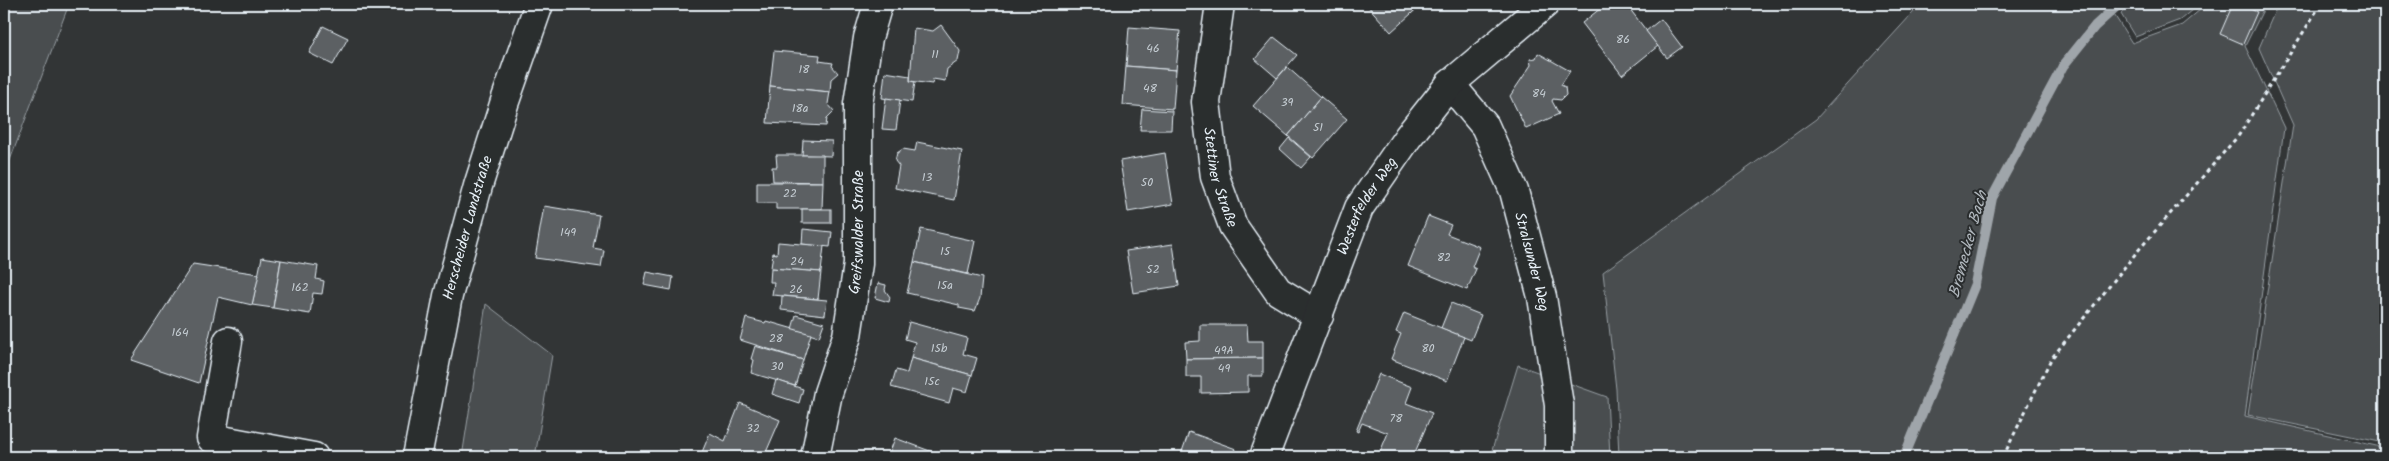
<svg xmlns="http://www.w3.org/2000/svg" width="2389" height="461" font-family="Kalam,sans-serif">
<rect width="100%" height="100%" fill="#323536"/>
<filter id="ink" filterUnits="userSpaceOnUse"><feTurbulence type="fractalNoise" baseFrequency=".02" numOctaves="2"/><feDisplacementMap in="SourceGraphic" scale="10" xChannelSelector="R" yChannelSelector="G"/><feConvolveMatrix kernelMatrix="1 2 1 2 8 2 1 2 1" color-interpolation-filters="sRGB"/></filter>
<g filter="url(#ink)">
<g fill="#494d4f" stroke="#989fa4">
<path d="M4 4H69L4 176Z"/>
<path d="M1921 4H2120L2113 13 2132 43 2182 25 2207 4H2266L2245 46 2284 128 2245 416 2385 448V457H1619L1616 389 1603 272 1816 119Z"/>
<path d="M2129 4H2199L2180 20 2135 37 2121 14Z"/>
<path d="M2278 4H2385V443L2248 415 2293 125 2259 48Z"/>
<path d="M486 304 552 355 535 457H462Z"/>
<path d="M1518 365 1607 397 1610 457H1490Z"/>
</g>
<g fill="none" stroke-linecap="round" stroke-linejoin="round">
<path stroke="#9fa5aa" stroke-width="10" d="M1904 457 1975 284 1992 198 2063 66 2095 26 2119 4"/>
</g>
<g fill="#5c6063" stroke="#e8f1f8">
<path d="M1366 4H1422L1391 32Z"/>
<path d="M1606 4H1626L1658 46 1622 75 1582 23Z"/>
<path d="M2233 4H2240L2257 12 2243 44 2220 34Z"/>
<path d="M1661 19 1682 47 1667 58 1646 31Z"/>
<path d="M941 25 960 51 958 61 947 69 945 81 933 79 932 84 910 81 914 28 933 31Z"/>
<path d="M323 26 348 38 333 65 309 53Z"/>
<path d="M1129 27 1180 31 1176 70 1126 66Z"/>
<path d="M1274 37 1297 55 1277 78 1255 59Z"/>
<path d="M774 51 820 55 819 61 833 63 832 66 838 73 831 79 830 92 770 86Z"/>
<path d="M1538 53 1570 71 1561 85 1565 87 1566 95 1561 100 1553 99 1552 101 1559 114 1526 129 1510 96 1531 65 1530 59 1536 58Z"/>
<path d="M1126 66 1176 70 1173 109 1123 105Z"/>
<path d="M1287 67 1321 97 1288 136 1253 106Z"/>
<path d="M885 72 910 76V81L915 82 912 102 882 98Z"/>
<path d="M770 86 830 92 828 104 834 111 827 118 826 126 767 123Z"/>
<path d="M1321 97 1347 119 1313 158 1288 136Z"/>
<path d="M886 98 900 100 896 130 882 129Z"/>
<path d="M1142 109 1172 111 1171 130H1140Z"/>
<path d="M1289 138 1311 157 1301 168 1280 149Z"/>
<path d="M803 140 832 141 831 156 802 155Z"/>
<path d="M917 142 962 151 954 200 895 188 899 166 895 161 897 153 903 149 915 151Z"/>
<path d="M1165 153 1173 204 1128 212 1120 161Z"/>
<path d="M776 155H823V182L773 181 772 167H777Z"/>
<path d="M757 182H823L822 209H776V203H757Z"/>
<path d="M544 206 599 215 593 248 604 250 601 267 535 258Z"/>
<rect x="802" y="209" width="29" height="14"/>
<path d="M1428 216 1451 225 1447 234 1480 247 1472 267 1476 269 1467 290 1408 266Z"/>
<path d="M803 229 832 232 830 247 802 244Z"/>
<path d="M921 229 975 241 968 274 914 262Z"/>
<path d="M778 242 824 246 821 272 771 268 773 253 777 254Z"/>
<path d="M1173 244 1179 286 1133 293 1126 251Z"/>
<path d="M262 257 281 260 273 308 252 305Z"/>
<path d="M281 260 318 266 316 279 324 281 322 294 313 293 310 314 273 308Z"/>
<path d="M914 262 982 278 980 298 975 311 959 308V305L907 293Z"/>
<path d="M193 264 259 274 252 305 218 297 199 383 131 360Z"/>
<path d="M771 268 821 272 818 299 772 295 774 282H770Z"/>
<path d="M647 272 673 277 671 290 644 285Z"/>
<path d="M878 283 886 285 885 290 890 297 889 302 875 298Z"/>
<path d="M782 296 827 300 825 315 781 310Z"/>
<path d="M1451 303 1481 315 1471 340 1441 328Z"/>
<path d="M1404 313 1464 337 1447 381 1391 359 1401 334 1396 332Z"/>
<path d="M796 315 824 323 819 337 792 329Z"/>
<path d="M746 318 765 323 766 321 811 334 803 360 740 340Z"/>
<path d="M909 322 967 338 963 354 977 358 972 375 911 358 915 342 905 339Z"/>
<path d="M1200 325H1247L1248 341H1263V358L1186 359 1185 342 1200 341Z"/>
<path d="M755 346 803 360 795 386 751 373 754 360 751 359Z"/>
<path d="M911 358 972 375 967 392 953 388 949 403 891 387 896 370 907 373Z"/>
<path d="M1263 358V376H1248V392L1201 393V377H1186V359Z"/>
<path d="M1379 374 1412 387 1406 403 1432 413 1413 457H1378L1388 433 1362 423 1358 432 1356 431Z"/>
<path d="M776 380 803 389 799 403 772 394Z"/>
<path d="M740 403 780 420 764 457H700L710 433 725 441Z"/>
<path d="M1189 432 1236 449 1233 457H1180Z"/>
<path d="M895 438 938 454 937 457H888Z"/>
</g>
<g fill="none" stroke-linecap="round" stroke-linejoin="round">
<g stroke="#e8f1f8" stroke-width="31">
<g id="minor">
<path id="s1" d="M1220 4 1206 102 1215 177 1233 226 1278 291 1319 316"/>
<path id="s2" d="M1450 84 1485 126 1514 191 1542 297 1559 405V457"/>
<path d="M228 341 211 438 314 457"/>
<path id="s3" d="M815 457 828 393 847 336 858 264V104L868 38 878 4"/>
<path id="s4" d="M1264 457 1359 208 1408 137 1450 84 1545 4"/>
</g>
</g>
<g stroke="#e8f1f8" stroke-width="31">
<g id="major">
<path id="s5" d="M417 457 448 296 478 186 505 101 539 4"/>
</g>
</g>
<path stroke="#e8f1f8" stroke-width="3" stroke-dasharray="4 4" stroke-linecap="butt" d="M2003 457 2051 359 2136 253 2239 135 2321 4"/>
<use href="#minor" stroke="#2a2d2e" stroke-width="28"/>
<use href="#major" stroke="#2a2d2e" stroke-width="28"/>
</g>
</g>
<g text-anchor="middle" stroke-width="4" stroke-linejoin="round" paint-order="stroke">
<g font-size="12" fill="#c5cdd3">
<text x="1623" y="43">86</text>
<text x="1153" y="52">46</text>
<text x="935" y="58">11</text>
<text x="804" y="73">18</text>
<text x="1150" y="92">48</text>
<text x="1539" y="97">84</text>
<text x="1287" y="106">39</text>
<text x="800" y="112">18a</text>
<text x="1318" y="131">51</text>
<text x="927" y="181">13</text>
<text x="1147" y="186">50</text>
<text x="790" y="197">22</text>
<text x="568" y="236">149</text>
<text x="945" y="255">15</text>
<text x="1444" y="261">82</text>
<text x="797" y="265">24</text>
<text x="1153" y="273">52</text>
<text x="945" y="289">15a</text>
<text x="300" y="291">162</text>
<text x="796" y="293">26</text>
<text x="180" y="336">164</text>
<text x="776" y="342">28</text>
<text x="939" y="352">15b</text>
<text x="1428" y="352">80</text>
<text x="1224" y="354">49A</text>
<text x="777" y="370">30</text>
<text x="1224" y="372">49</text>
<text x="932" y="385">15c</text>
<text x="1396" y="422">78</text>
<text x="753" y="432">32</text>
</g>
<g font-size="15" fill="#e8f1f8" stroke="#2a2d2e">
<text dy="5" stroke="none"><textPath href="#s1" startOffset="176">Stettiner Straße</textPath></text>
<text dy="5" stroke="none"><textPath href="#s4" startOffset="272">Westerfelder Weg</textPath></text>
<text dy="5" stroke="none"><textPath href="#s5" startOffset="235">Herscheider Landstraße</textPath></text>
<text dy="5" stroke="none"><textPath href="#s3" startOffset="230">Greifswalder Straße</textPath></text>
<text dy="5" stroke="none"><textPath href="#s2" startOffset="199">Stralsunder Weg</textPath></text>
</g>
<g font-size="16" font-style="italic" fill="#b1b8be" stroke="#2a2d2e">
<text transform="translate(1967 244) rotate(-75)" y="6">Bremecker Bach</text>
</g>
</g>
<rect width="2389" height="461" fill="none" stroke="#2a2d2e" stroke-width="20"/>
<rect x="10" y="10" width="2369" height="441" fill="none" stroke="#e8f1f8" stroke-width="2" filter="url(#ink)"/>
</svg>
